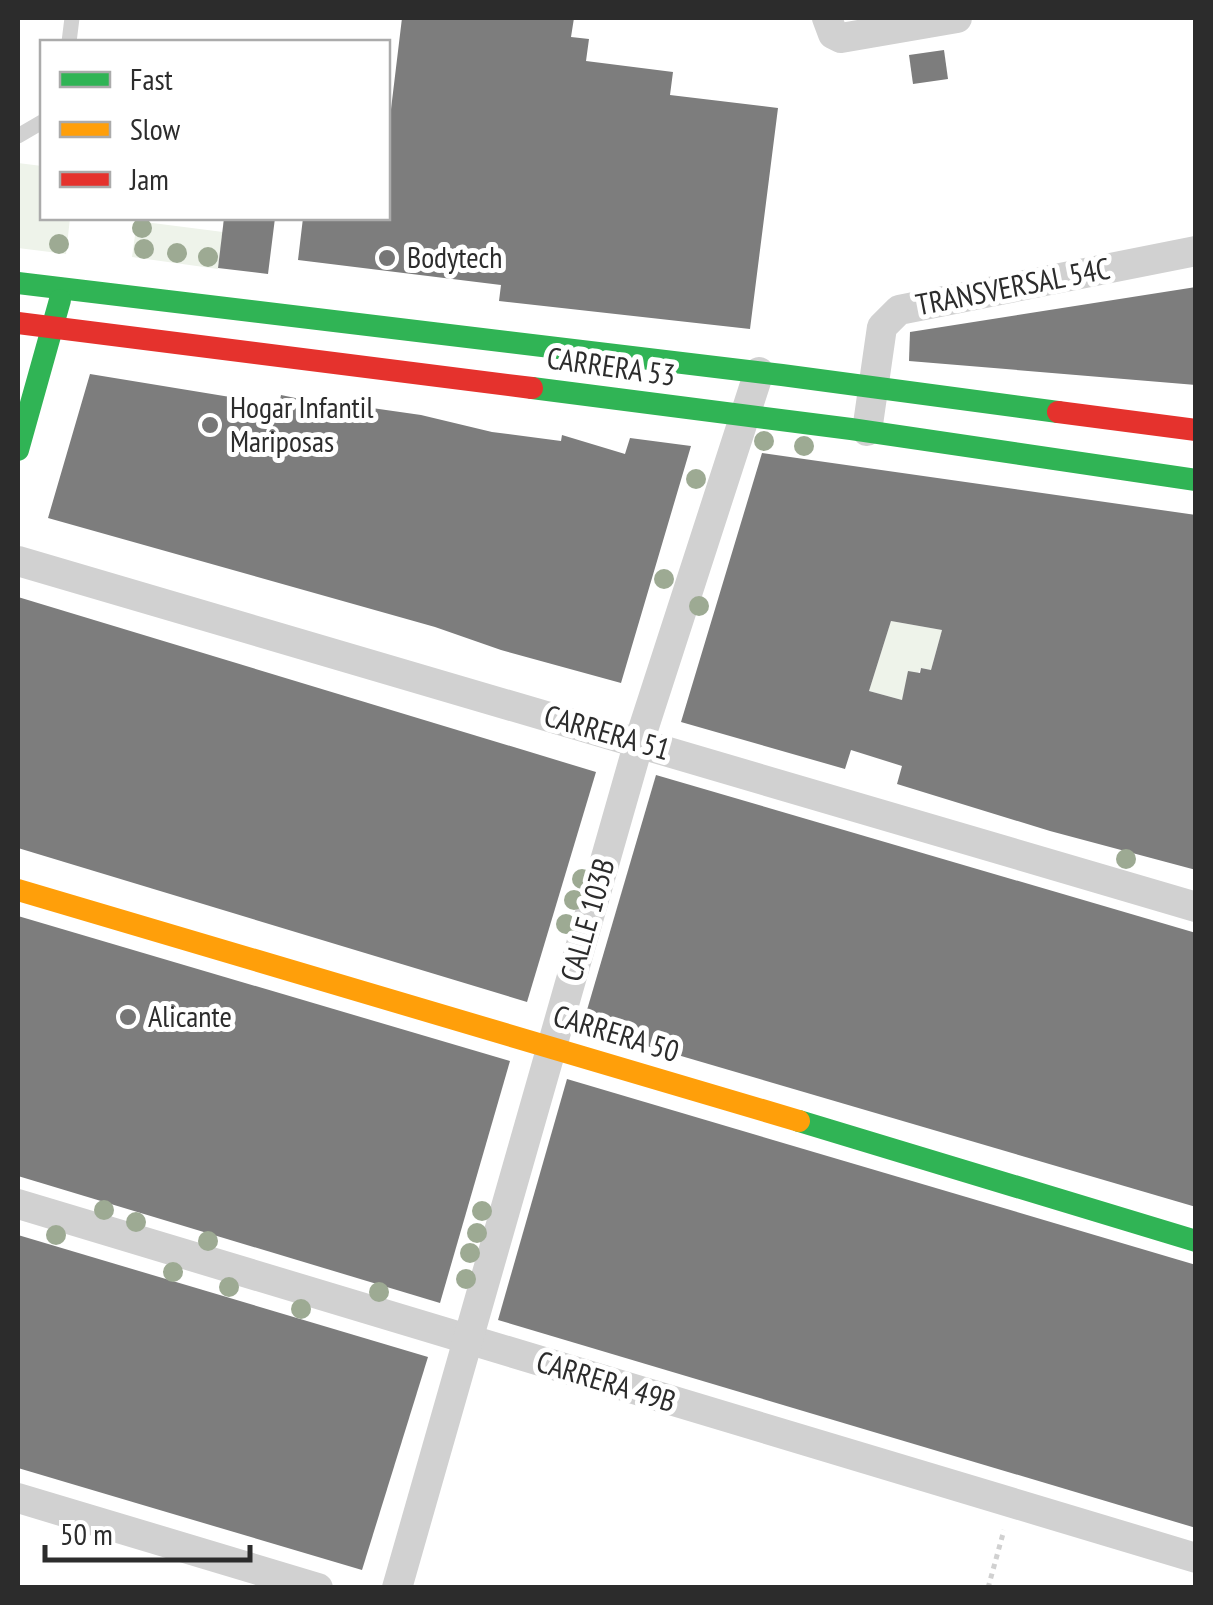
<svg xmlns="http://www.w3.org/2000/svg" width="1213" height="1605" font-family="'PT Sans Narrow',sans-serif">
<rect width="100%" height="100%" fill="#fff"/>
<g fill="#eef3ea">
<path d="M18 163 42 166V218H70L66 254 18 248Z"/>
<path d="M137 221 223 232 218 269 132 257Z"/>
<path d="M891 621 942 630 931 670 921 668 902 700 869 691Z"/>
</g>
<g fill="#7d7d7d" fill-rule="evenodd">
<path d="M402 18H574L571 37 589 39 586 61 673 72 670 95 778 108 750 329 499 301 501 285 298 260 303 218H388V134Z"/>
<path d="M944 50 948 79 913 84 909 55Z"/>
<path d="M224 218H275L268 274 218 268Z"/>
<path d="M1196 287V385L909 361 910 332Z"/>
<path d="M90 374 279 405 281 395 343 408 344 404 421 415 492 432 561 441 562 435 625 454 630 438 691 446 621 683 501 650 435 627 48 518Z"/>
<path d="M762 453 1196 515V870L1050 831 897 784 902 766 851 750 845 769 681 722ZM891 621 942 630 931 670 921 668 920 673 908 671 902 700 869 691Z"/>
<path d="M18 597 596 772 527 1002 18 848Z"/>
<path d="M656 775 1196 933V1207L582 1027Z"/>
<path d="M18 916 510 1061 440 1303 18 1176Z"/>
<path d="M567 1079 1196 1265V1528L498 1320Z"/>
<path d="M18 1235 428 1357 362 1570 18 1468Z"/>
</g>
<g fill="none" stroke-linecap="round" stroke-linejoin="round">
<path stroke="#d1d1d1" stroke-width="5" stroke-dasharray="5 5" stroke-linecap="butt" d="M988 1588 1004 1530"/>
<g stroke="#d1d1d1" stroke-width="15">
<path d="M69 42 72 18"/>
<path d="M18 136 42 122"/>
</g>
<g stroke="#d1d1d1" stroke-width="30">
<path d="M827 18 833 34 841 38 957 18"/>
<path d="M867 431 882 327 899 310 1196 251"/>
<path d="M18 561 1196 907"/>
<path d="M18 1204 1196 1558"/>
<path d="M18 1498 318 1588"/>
<path d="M397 1588 639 742 759 372"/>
</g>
<g stroke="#30b455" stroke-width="22">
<path d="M18 283 782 375 1058 412"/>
<path d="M532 388 851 429 1196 480"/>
<path d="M18 450 60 300"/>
<path d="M799 1121 1196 1241"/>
</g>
<path stroke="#ff9f0a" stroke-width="22" d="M18 890 799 1121"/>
<g stroke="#e5322d" stroke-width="22">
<path d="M18 323 532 388"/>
<path d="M1058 412 1196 430"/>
</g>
</g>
<g fill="#9daa93">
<circle cx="142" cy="228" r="10"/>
<circle cx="59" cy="244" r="10"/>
<circle cx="144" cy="249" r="10"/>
<circle cx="177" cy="253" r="10"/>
<circle cx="208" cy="257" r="10"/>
<circle cx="764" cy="441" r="10"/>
<circle cx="804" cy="446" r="10"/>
<circle cx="696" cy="479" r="10"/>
<circle cx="664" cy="579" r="10"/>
<circle cx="699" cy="606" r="10"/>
<circle cx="1126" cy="859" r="10"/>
<circle cx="582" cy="879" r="10"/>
<circle cx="574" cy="900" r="10"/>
<circle cx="566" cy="924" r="10"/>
<circle cx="104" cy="1210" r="10"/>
<circle cx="482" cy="1211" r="10"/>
<circle cx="136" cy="1222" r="10"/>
<circle cx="477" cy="1233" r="10"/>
<circle cx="56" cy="1235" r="10"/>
<circle cx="208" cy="1241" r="10"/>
<circle cx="470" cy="1253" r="10"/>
<circle cx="173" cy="1272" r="10"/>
<circle cx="466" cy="1279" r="10"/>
<circle cx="229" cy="1287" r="10"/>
<circle cx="379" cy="1292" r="10"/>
<circle cx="301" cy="1309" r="10"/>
</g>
<g fill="#767676" stroke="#fff" stroke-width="4">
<circle cx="387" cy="258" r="10"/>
<circle cx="210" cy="425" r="10"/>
<circle cx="128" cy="1017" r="10"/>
</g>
<g text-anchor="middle" stroke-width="10" stroke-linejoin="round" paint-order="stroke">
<g font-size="30" fill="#2c2c2c" stroke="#fff" text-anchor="start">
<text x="407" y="268">Bodytech</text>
<text x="230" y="418">Hogar Infantil<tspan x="230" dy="34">Mariposas</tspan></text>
<text x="148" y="1027">Alicante</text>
</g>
<g font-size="30" fill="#2c2c2c" stroke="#fff">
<text transform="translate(1013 287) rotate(-11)" y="10">TRANSVERSAL 54C</text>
<text transform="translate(611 367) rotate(8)" y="10">CARRERA 53</text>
<text transform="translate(607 733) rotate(16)" y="10">CARRERA 51</text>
<text transform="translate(588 920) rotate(-74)" y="10">CALLE 103B</text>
<text transform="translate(616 1034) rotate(17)" y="10">CARRERA 50</text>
<text transform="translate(606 1382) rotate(17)" y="10">CARRERA 49B</text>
</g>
</g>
<rect width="1213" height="1605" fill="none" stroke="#2c2c2c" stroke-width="40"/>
<rect x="40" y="40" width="350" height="180" fill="#ffffff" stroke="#ababab" stroke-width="2.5"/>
<rect x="60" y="72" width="50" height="15" fill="#30b455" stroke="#ababab" stroke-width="2.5"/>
<text x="130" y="90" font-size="30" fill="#2c2c2c">Fast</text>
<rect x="60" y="122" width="50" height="15" fill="#ff9f0a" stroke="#ababab" stroke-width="2.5"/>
<text x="130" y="140" font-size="30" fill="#2c2c2c">Slow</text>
<rect x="60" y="172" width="50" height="15" fill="#e5322d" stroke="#ababab" stroke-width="2.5"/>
<text x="130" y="190" font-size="30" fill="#2c2c2c">Jam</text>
<path d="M45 1545v15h205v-15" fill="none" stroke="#2c2c2c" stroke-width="5"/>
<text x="60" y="1545" font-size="30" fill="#2c2c2c" stroke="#ffffff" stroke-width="8" paint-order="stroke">50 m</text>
</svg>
